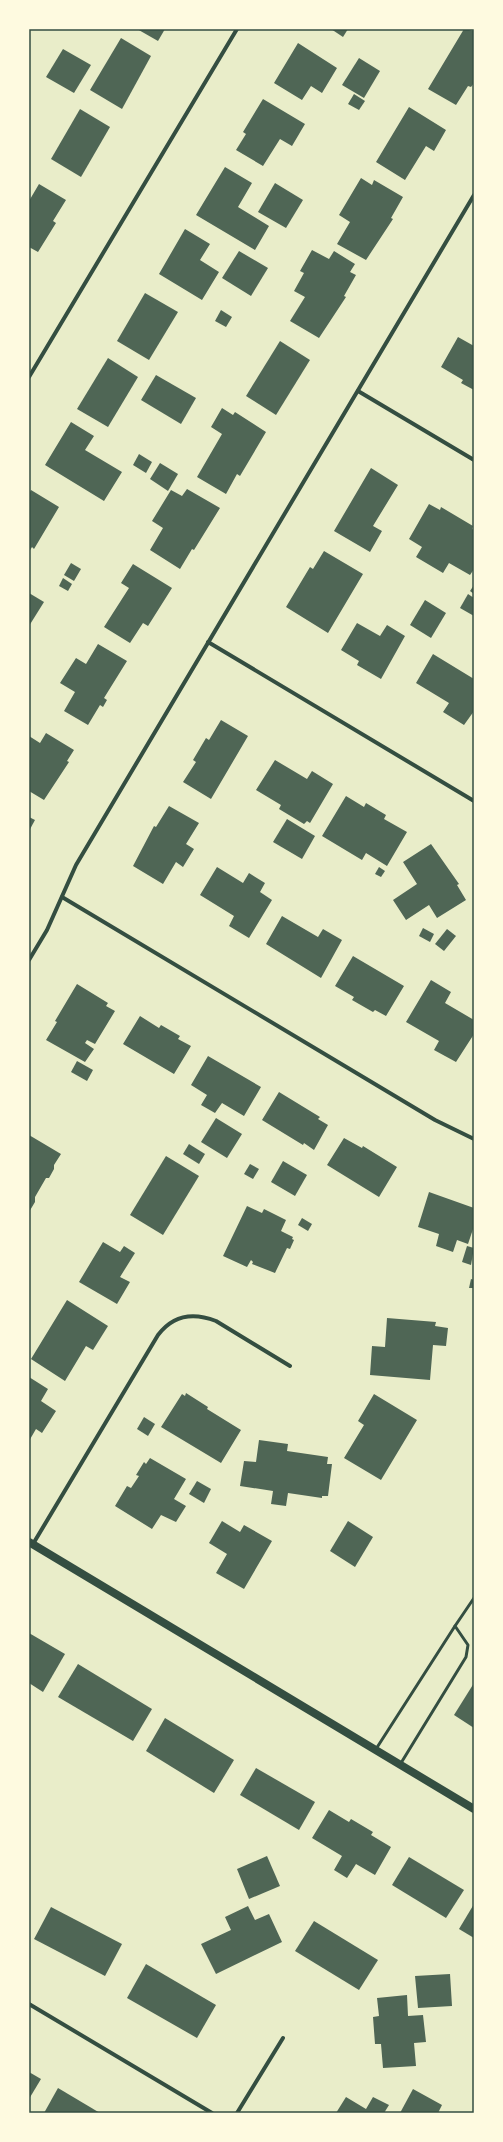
<svg xmlns="http://www.w3.org/2000/svg" width="503" height="2142" font-family="Karla,sans-serif">
<rect width="100%" height="100%" fill="#e9edc9"/>
<g fill="#4f6655">
<path d="M137 29H165L158 41Z"/>
<path d="M331 29H348L343 37Z"/>
<path d="M464 29 474 31V83L471 87 468 86 456 105 428 89Z"/>
<path d="M121 38 151 56 122 109 90 90Z"/>
<path d="M298 43 337 68 322 93 311 86 302 100 274 83Z"/>
<path d="M63 49 91 65 74 93 46 77Z"/>
<path d="M359 58 380 71 364 98 342 85Z"/>
<path d="M354 94 365 101 359 110 348 104Z"/>
<path d="M263 99 305 124 292 146 280 139 263 166 236 150 246 134 243 132Z"/>
<path d="M409 107 446 130 434 151 426 146 405 180 376 162Z"/>
<path d="M80 109 110 127 81 177 51 159Z"/>
<path d="M225 167 252 183 238 207 269 226 255 250 196 215Z"/>
<path d="M361 178 372 185 374 180 403 197 391 218 393 219 366 260 337 244 350 222 339 215Z"/>
<path d="M275 183 303 200 286 228 258 212Z"/>
<path d="M39 184 66 200 53 221 56 223 38 252 29 247V201Z"/>
<path d="M185 229 210 244 200 260 219 272 202 300 159 274Z"/>
<path d="M312 250 329 259 334 251 355 264 350 272 356 275 344 296 346 297 319 338 290 321 305 297 294 291 304 273 300 271Z"/>
<path d="M239 251 268 268 251 296 222 278Z"/>
<path d="M145 293 178 312 149 360 117 341Z"/>
<path d="M221 310 232 317 226 327 215 321Z"/>
<path d="M458 337 474 346V390L461 383 463 380 441 367Z"/>
<path d="M280 341 310 360 276 415 246 396Z"/>
<path d="M108 358 138 377 108 427 77 409Z"/>
<path d="M156 375 196 398 181 424 141 400Z"/>
<path d="M222 408 233 415 235 412 266 432 240 476 237 474 226 494 197 477 222 434 211 427Z"/>
<path d="M71 422 94 436 85 450 122 472 104 501 45 465Z"/>
<path d="M139 454 152 462 146 473 133 465Z"/>
<path d="M160 463 178 474 168 491 150 479Z"/>
<path d="M371 468 398 485 373 526 382 531 370 552 334 531Z"/>
<path d="M187 489 220 508 194 550 192 549 180 569 150 550 163 528 152 521 171 490 182 496Z"/>
<path d="M31 490 59 507 34 549 32 547 29 552V494Z"/>
<path d="M429 504 440 510 441 507 473 526 472 529 474 530V569L470 575 449 563 443 573 416 557 422 547 409 539Z"/>
<path d="M324 551 363 574 328 633 286 607 310 567 313 569Z"/>
<path d="M71 563 81 569 74 581 64 575Z"/>
<path d="M133 564 172 588 148 626 143 623 130 643 104 627 129 588 121 583Z"/>
<path d="M63 578 72 584 68 591 59 586Z"/>
<path d="M474 585V594L470 591Z"/>
<path d="M29 593 44 602 29 626Z"/>
<path d="M468 594 474 598V616L460 608Z"/>
<path d="M425 600 446 613 431 638 410 625Z"/>
<path d="M357 623 380 636 387 625 405 636 381 679 357 665 359 661 341 650Z"/>
<path d="M98 644 127 661 104 698 107 700 103 707 100 705 88 725 64 711 75 692 60 683 76 658 86 664Z"/>
<path d="M433 654 474 679V711L464 725 443 712 449 703 416 683Z"/>
<path d="M221 720 248 736 211 799 183 782 196 762 193 760 206 738 209 740Z"/>
<path d="M46 733 74 750 67 761 69 762 44 800 29 791V736L40 743Z"/>
<path d="M275 760 307 779 312 771 333 784 310 823 307 821 304 824 279 809 281 805 256 790Z"/>
<path d="M346 796 364 807 366 803 386 815 384 819 407 832 387 866 366 853 362 860 322 836Z"/>
<path d="M169 806 199 823 186 844 194 849 183 867 176 862 163 884 133 866 154 826 156 827Z"/>
<path d="M29 817 35 820 29 831Z"/>
<path d="M287 819 315 836 302 859 273 842Z"/>
<path d="M431 844 459 884 457 885 466 900 437 918 429 905 406 920 393 900 417 884 403 862Z"/>
<path d="M217 867 243 883 249 873 265 883 260 892 272 900 249 938 229 926 234 916 200 895Z"/>
<path d="M379 867 385 871 381 877 375 874Z"/>
<path d="M282 916 318 937 323 929 342 940 321 978 266 944Z"/>
<path d="M423 928 434 934 430 942 419 936Z"/>
<path d="M447 929 456 936 444 951 435 944Z"/>
<path d="M353 956 404 986 386 1016 375 1010 373 1012 352 1000 354 997 335 986Z"/>
<path d="M431 980 451 992 445 1003 474 1020V1034L456 1062 434 1050 439 1041 406 1022Z"/>
<path d="M77 984 108 1003 106 1006 115 1011 95 1044 87 1040 85 1043 94 1049 85 1062 46 1040 57 1022 55 1021Z"/>
<path d="M140 1016 159 1028 161 1025 180 1036 178 1039 191 1046 174 1074 123 1044Z"/>
<path d="M208 1056 261 1087 244 1116 222 1103 215 1113 201 1105 207 1095 191 1085Z"/>
<path d="M77 1061 93 1070 87 1081 71 1072Z"/>
<path d="M279 1092 320 1117 318 1119 328 1125 314 1150 304 1143 303 1145 262 1120Z"/>
<path d="M216 1118 242 1134 227 1158 201 1142Z"/>
<path d="M29 1135 61 1154 54 1165V1169L49 1178H46L35 1197V1202L29 1212Z"/>
<path d="M344 1138 362 1148 363 1146 397 1167 379 1197 327 1165Z"/>
<path d="M189 1144 205 1154 199 1164 183 1154Z"/>
<path d="M166 1156 199 1176 163 1235 130 1215Z"/>
<path d="M283 1161 307 1175 295 1196 271 1182Z"/>
<path d="M250 1164 259 1169 253 1179 244 1174Z"/>
<path d="M429 1192 474 1208V1226L468 1244 457 1240 453 1252 436 1246 439 1234 418 1227Z"/>
<path d="M247 1206 262 1213 264 1209 286 1220 281 1231 293 1237 292 1239 294 1240 290 1249 287 1248 275 1273 252 1264 253 1262 251 1260 247 1267 223 1256Z"/>
<path d="M302 1218 312 1224 308 1231 298 1225Z"/>
<path d="M103 1242 120 1252 124 1246 135 1253 120 1277 130 1282 117 1304 79 1282Z"/>
<path d="M467 1246 474 1248 471 1265 462 1262Z"/>
<path d="M471 1279 474 1280V1288H469Z"/>
<path d="M67 1300 108 1326 93 1350 86 1346 65 1381 31 1359Z"/>
<path d="M387 1318 436 1322 435 1326 448 1328 446 1346 433 1345 430 1380 370 1375 372 1346 385 1347Z"/>
<path d="M29 1377 48 1389 41 1401 56 1411 42 1433 36 1429 29 1441Z"/>
<path d="M186 1393 208 1407 207 1409 241 1430 221 1463 161 1427 182 1394 185 1396Z"/>
<path d="M374 1394 417 1420 381 1480 344 1458 364 1425 358 1421Z"/>
<path d="M144 1417 155 1424 148 1436 137 1429Z"/>
<path d="M259 1440 288 1444 287 1451 328 1457 327 1464H332L328 1496H322V1498L288 1493 286 1506 271 1504 273 1491 240 1486 244 1461 256 1462Z"/>
<path d="M150 1458 186 1479 174 1499 186 1506 176 1522 161 1515 152 1529 115 1506 127 1486 131 1488 139 1476 136 1475 144 1462 146 1464Z"/>
<path d="M197 1481 211 1489 204 1503 189 1494Z"/>
<path d="M222 1521 240 1532 244 1525 272 1541 244 1589 216 1573 227 1554 209 1543Z"/>
<path d="M348 1521 373 1537 355 1567 330 1551Z"/>
<path d="M29 1633 65 1654 43 1692 29 1683Z"/>
<path d="M78 1664 152 1709 133 1741 58 1697Z"/>
<path d="M474 1683V1728L454 1715Z"/>
<path d="M165 1718 234 1760 214 1793 146 1751Z"/>
<path d="M256 1768 315 1802 299 1830 240 1795Z"/>
<path d="M329 1810 349 1822 351 1819 373 1832 371 1835 391 1847 375 1875 356 1864 347 1878 334 1870 342 1856 312 1838Z"/>
<path d="M267 1856 280 1886 249 1899 237 1869Z"/>
<path d="M409 1857 464 1890 446 1918 392 1885Z"/>
<path d="M474 1904V1938L459 1929Z"/>
<path d="M248 1906 255 1920 269 1914 282 1942 216 1974 201 1944 231 1930 225 1917Z"/>
<path d="M51 1907 122 1944 105 1976 34 1939Z"/>
<path d="M314 1921 378 1960 359 1990 295 1951Z"/>
<path d="M146 1964 216 2005 197 2038 127 1998Z"/>
<path d="M450 1974 452 2006 418 2008 415 1976Z"/>
<path d="M407 1995 408 2016 423 2015 426 2042 414 2043 416 2066 383 2068 381 2044H375L373 2017 379 2016 377 1998Z"/>
<path d="M29 2072 41 2079 29 2099Z"/>
<path d="M58 2088 100 2113H44Z"/>
<path d="M413 2089 442 2105 438 2113H400Z"/>
<path d="M346 2097 366 2109 373 2097 389 2105 384 2113H336Z"/>
</g>
<g fill="none" stroke-linecap="round" stroke-linejoin="round">
<g stroke="#344e41" stroke-width="3">
<path d="M376 1749 455 1626"/>
<path d="M401 1763 466 1657 468 1645 455 1626 474 1598"/>
</g>
<g stroke="#344e41" stroke-width="4">
<path d="M29 377 237 29"/>
<path d="M358 391 474 460"/>
<path d="M208 642 474 801"/>
<path d="M62 897 435 1120 474 1139"/>
<path d="M29 960 47 930 76 865 474 195"/>
<path d="M33 1544 158 1335C173 1315 193 1312 216 1321L290 1366"/>
<path d="M29 2004 212 2113"/>
<path d="M237 2113 283 2038"/>
</g>
<path stroke="#344e41" stroke-width="8" d="M29 1542 474 1809"/>
</g>
<rect width="503" height="2142" fill="none" stroke="#fefae0" stroke-width="60"/>
<rect x="30" y="30" width="443" height="2082" fill="none" stroke="#344e41" stroke-width="1.5"/>
</svg>
